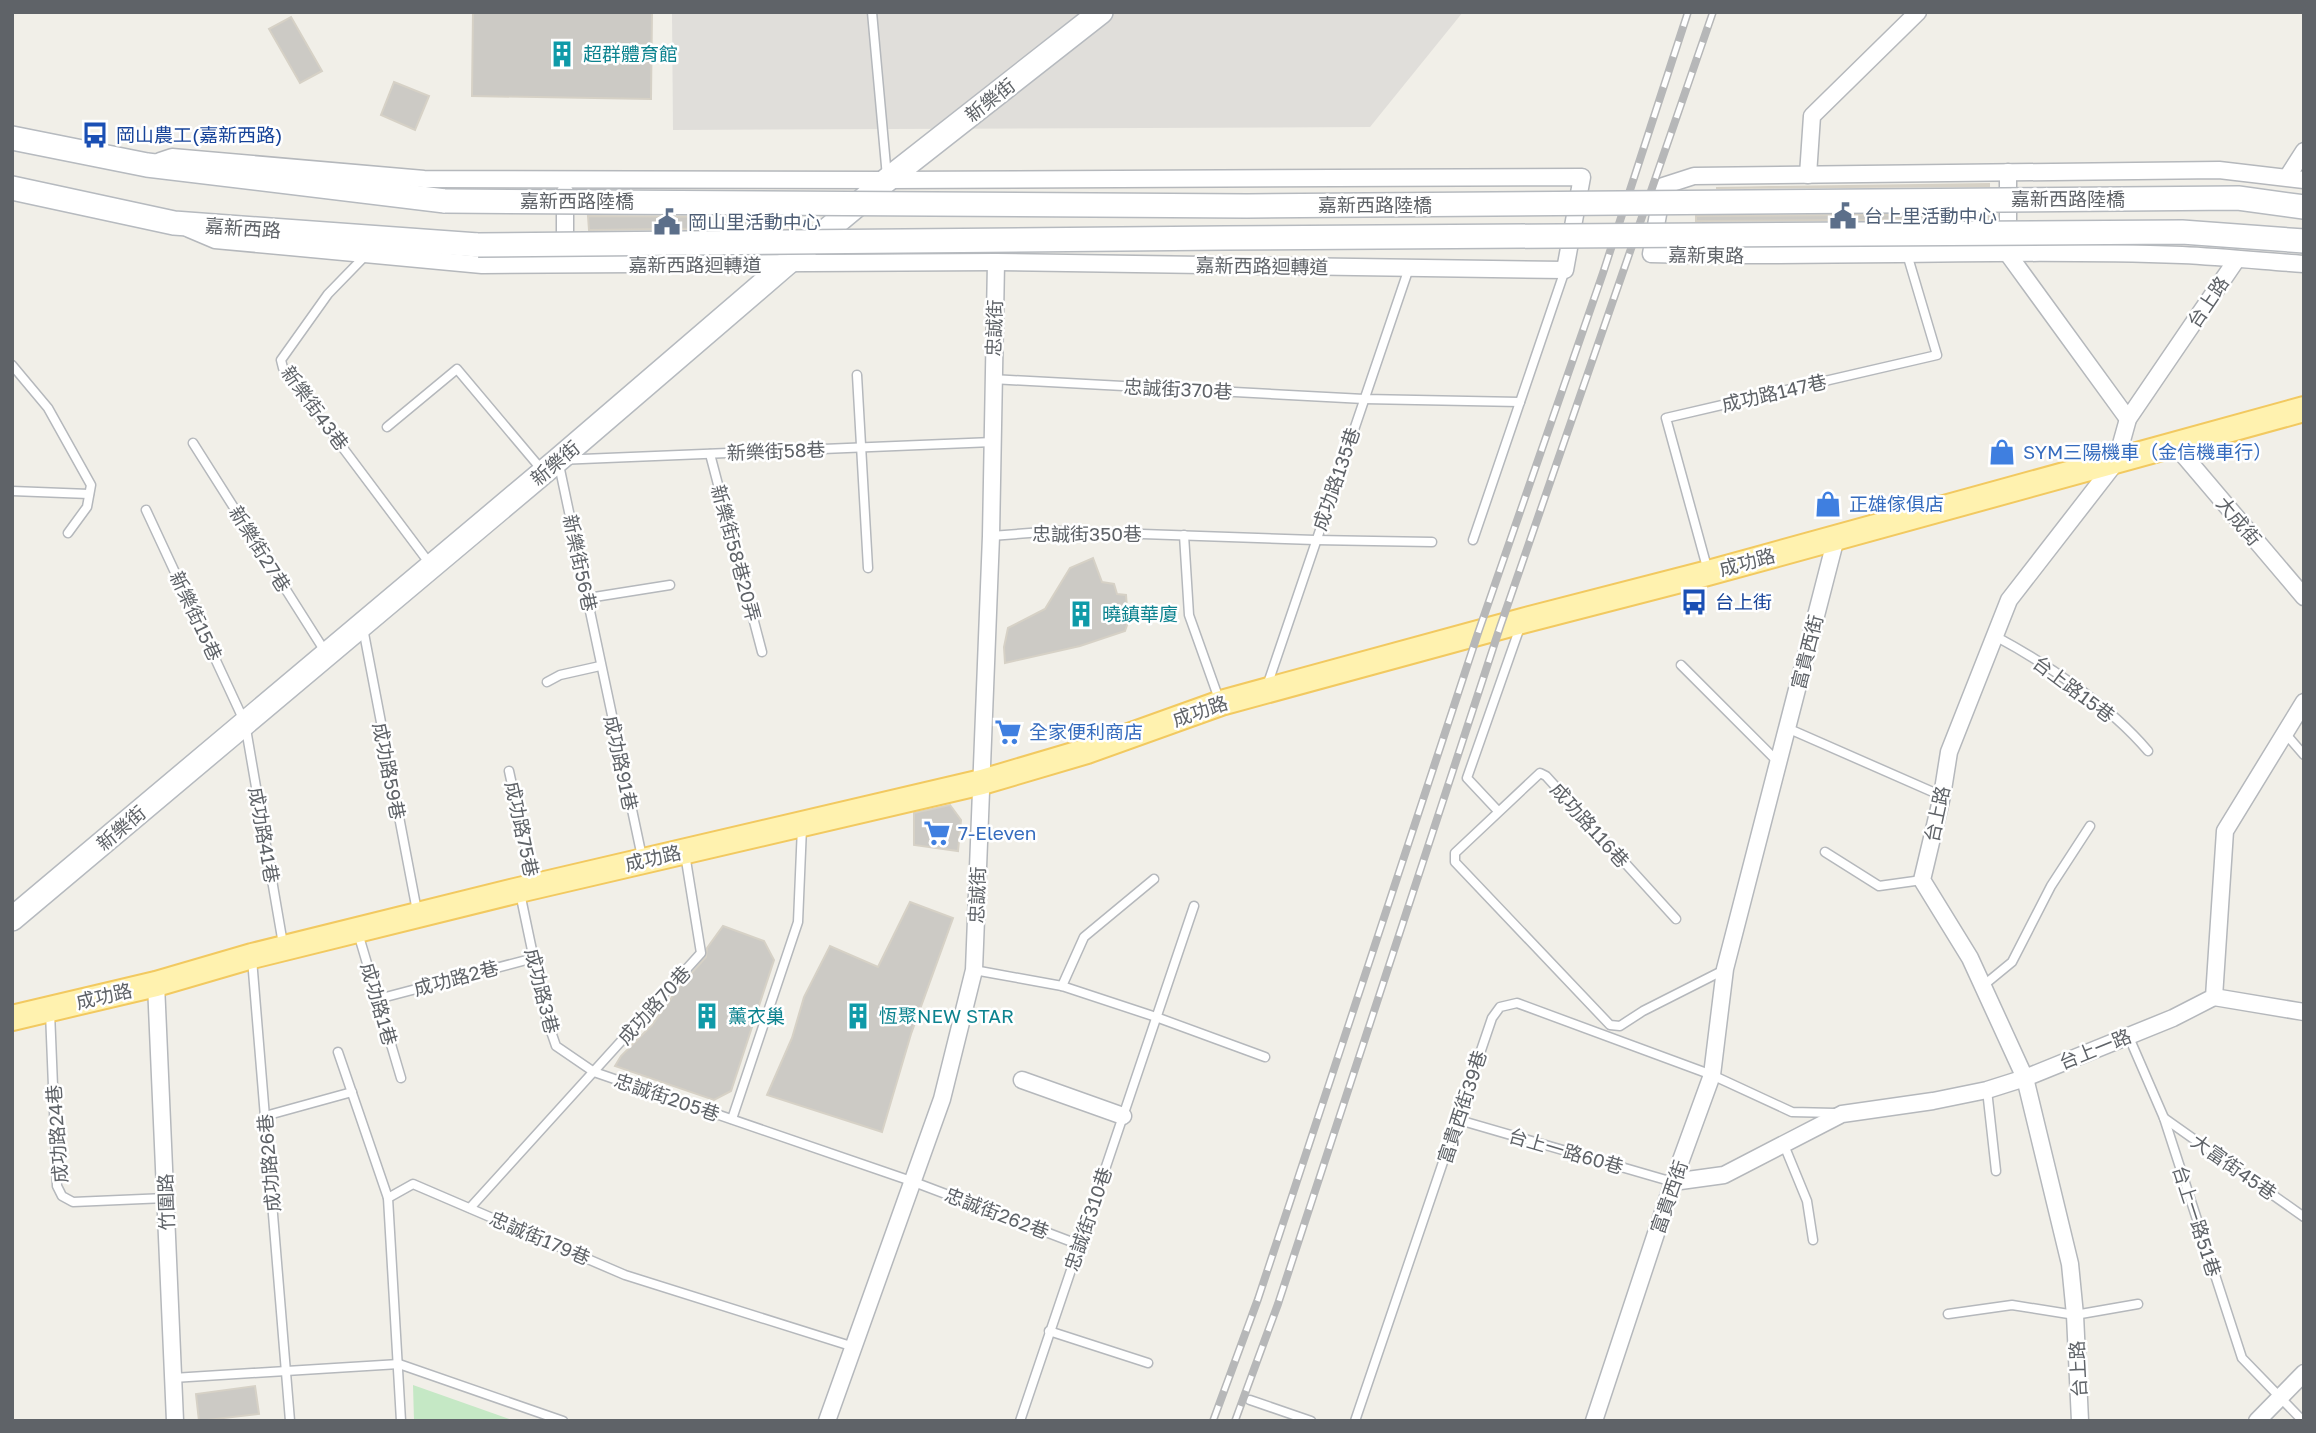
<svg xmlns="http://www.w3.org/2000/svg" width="2316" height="1433" font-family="'Golos Text','Noto Sans TC',sans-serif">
<rect width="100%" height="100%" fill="#f1efe8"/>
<path fill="#e0deda" d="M672 12H1463L1370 127 673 130Z"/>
<path fill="#c5e8c5" d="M413 1385 515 1421H414Z"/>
<g fill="#cccac5" stroke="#d6d1c6" stroke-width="2">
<path d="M473 12H652L651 99 472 96Z"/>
<path d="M291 17 322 71 300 83 269 29Z"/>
<path d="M394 82 429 96 415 130 381 115Z"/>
<path d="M1989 184V186L1716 188Z"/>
<path d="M1989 214 1990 219 1696 221V216Z"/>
<path d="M588 216 745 217 746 228 589 230Z"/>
<path d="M1093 558 1102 582 1114 584 1117 594 1126 595 1128 622 1125 631 1080 646 1005 663 1004 647 1008 628 1045 609 1070 568Z"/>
<path d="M950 805 961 820 958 851 914 845V813Z"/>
<path d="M910 902 953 918 911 1034 882 1132 767 1095 792 1038 804 997 830 946 878 967Z"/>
<path d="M723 926 764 941 774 960 731 1091 714 1100 615 1066 621 1056 652 1025 680 986 706 957 707 948Z"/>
<path d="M255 1386 259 1414 199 1421 196 1394Z"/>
</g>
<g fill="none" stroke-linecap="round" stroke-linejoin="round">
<g stroke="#b5b8bc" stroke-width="11">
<g id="lane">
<path d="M872 12 887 177"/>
<path d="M366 255 328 294 281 360 283 368 430 564"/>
<path d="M12 365 48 408 91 485 87 507 68 533"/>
<path d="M857 375 868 568"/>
<path d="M992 379 1364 399 1520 402"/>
<path d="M387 427 457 369 542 470"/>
<path d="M193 443 326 653"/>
<path d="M710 454 762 652"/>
<path d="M12 491 89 494"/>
<path d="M146 510 245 723 283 944"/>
<path d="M1184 535 1189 615 1220 702"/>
<path d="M991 536 1056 531 1315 540 1432 542"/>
<path d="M1473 540 1565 270"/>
<path d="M1708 571 1666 418 1937 355 1907 254"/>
<path d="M588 598 670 585"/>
<path d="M363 628 417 911"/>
<path d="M1995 636C2047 664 2109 705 2148 751"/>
<path d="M1681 665 1778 762"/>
<path d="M547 682 560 675 600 666"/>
<path d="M1267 686 1409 268"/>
<path d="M1787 728 1942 796"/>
<path d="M2285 733 2304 755"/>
<path d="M509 771 534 885"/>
<path d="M1498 811 1467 778 1520 627"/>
<path d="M1825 852 1879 886 1922 880"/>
<path d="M642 857 558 460 993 442"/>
<path d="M520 893 546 1017 556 1046 594 1072 914 1182 1080 1245"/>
<path d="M1676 919 1546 776 1540 773 1455 853V862L1610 1025 1620 1026 1643 1011 1724 970"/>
<path d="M358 933 401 1078"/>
<path d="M252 959 290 1421"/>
<path d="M974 970 1062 986 1156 1017 1265 1057"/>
<path d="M1984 985 2012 962 2051 886 2090 826"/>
<path d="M1062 986 1084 937 1154 879"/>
<path d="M378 999 534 958"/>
<path d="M50 1012 57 1186 62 1196 73 1202 166 1198"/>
<path d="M2128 1035 2164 1118 2242 1358 2303 1421"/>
<path d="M338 1052 388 1198 401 1421"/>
<path d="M1987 1090 1996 1171"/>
<path d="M265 1116 352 1092"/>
<path d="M2164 1118 2304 1217"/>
<path d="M732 1119 798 922 802 827"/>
<path d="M1459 1120 1673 1182"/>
<path d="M1784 1145 1807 1201 1813 1240"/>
<path d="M388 1198 413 1184 625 1275 854 1347"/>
<path d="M470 1208 701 953 685 854"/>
<path d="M1948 1314 2012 1305 2075 1315 2138 1304"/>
<path d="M1049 1331 1148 1363"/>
<path d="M173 1378 399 1364 563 1421"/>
<path d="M1250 1400 1311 1421"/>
<path d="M1020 1421 1194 906"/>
<path d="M1355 1421 1492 1018 1500 1007 1517 1003 1712 1075 1792 1112 1835 1113"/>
</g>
</g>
<g stroke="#b5b8bc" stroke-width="19">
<g id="street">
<path d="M160 161 172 157 424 179 887 180 1582 177 1565 270 996 262 482 265 215 240 189 229"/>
<path d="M2008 172V254L2128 419"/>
<path d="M1808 175 1812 116 1918 12"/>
<path d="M2288 176 2304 151"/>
<path d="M2304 180 2219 170 1694 176 1663 186 1651 254C1828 258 2005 249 2182 255 2223 257 2263 261 2304 264"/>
<path d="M565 254V192"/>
<path d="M2175 445 2304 597"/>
<path d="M156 984 175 1421"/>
<path d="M2214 997 2304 1012"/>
<path d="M1022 1080 1123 1116"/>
<path d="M1673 1182 1724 1175 1842 1114 1933 1101 1987 1090 2025 1078 2173 1018 2214 997 2225 831 2304 702"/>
<path d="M827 1421 942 1099 974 970 991 536 996 262"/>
<path d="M1594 1421 1673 1182 1712 1075 1725 969 1836 538"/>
<path d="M2080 1421 2075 1315 2070 1264 2025 1078 1970 958 1922 880 1942 796 1949 752 2009 600 2116 462 2128 419 2237 259"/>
<path d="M2257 1421 2304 1373"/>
</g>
</g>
<g stroke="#b6babf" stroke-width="26">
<g id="secondary">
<path d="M12 138 147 165 445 201"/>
<path d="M12 188 174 223 478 245"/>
<path d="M12 919 558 460 785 265 887 180 1101 12"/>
</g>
</g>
<g stroke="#f2c960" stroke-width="28">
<path id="primary" d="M12 1018 156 984 252 956 519 890 982 782 1087 751 1221 703 1522 621 1708 573 2304 409"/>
</g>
<use href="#lane" stroke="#fff" stroke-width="8"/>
<use href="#street" stroke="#fff" stroke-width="16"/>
<use href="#secondary" stroke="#fff" stroke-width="23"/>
<use href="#primary" stroke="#fff2af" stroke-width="24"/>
<g stroke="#b6b7b8" stroke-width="8">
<g id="rail">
<path d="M1213 1421 1258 1299 1478 633 1603 273 1688 12"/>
<path d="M1235 1421 1278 1304 1500 627 1713 12"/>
</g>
</g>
<use href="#rail" stroke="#fff" stroke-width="5" stroke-dasharray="16" stroke-linecap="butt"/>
<g stroke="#b6babf" stroke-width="26" stroke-linecap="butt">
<g id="secondary-bridge">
<path d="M445 201 1247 206 2238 198 2304 207"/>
<path d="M478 245 1225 238 2182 232 2304 241"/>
</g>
</g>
<use href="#secondary-bridge" stroke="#fff" stroke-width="23"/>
</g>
<defs>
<g id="building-bare" transform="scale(2.1)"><path d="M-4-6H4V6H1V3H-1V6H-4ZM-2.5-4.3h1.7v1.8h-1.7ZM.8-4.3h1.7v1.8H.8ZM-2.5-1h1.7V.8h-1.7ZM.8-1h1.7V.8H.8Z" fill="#0f9aa8" stroke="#fff" stroke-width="2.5" paint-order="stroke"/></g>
<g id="bus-bare" transform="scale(2.1)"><path d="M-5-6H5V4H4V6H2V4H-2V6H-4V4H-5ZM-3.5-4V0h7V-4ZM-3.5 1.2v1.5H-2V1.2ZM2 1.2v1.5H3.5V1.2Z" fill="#1a4fb4" stroke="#fff" stroke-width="2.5" paint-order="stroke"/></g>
<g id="civic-bare" transform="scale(2.1)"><path d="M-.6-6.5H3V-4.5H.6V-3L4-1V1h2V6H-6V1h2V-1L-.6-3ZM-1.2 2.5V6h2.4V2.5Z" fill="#5c6f8a" stroke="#fff" stroke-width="2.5" paint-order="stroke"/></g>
<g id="shop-bare" transform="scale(2.1)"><path d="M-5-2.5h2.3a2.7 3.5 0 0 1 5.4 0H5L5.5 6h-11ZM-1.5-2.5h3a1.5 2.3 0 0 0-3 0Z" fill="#3f7fe0" stroke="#fff" stroke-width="2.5" paint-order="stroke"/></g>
<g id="supermarket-bare" transform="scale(2.1)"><path d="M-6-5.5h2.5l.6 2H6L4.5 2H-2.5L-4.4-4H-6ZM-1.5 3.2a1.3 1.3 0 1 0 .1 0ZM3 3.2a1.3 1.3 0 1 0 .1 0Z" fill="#3f7fe0" stroke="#fff" stroke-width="2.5" paint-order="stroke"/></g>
</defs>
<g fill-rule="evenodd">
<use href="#building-bare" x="562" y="54"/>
<use href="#bus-bare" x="95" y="135"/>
<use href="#civic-bare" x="1843" y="216"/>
<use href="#civic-bare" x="667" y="222"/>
<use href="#shop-bare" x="2002" y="452"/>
<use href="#shop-bare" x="1828" y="504"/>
<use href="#bus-bare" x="1694" y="602"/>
<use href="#building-bare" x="1081" y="614"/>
<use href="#supermarket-bare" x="1008" y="732"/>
<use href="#supermarket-bare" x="937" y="833"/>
<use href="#building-bare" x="707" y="1016"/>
<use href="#building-bare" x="858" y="1016"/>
</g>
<g text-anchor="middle" stroke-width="5" stroke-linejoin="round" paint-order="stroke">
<g font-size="19" fill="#0d838f" stroke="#fff" text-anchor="start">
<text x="583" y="61">超群體育館</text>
<text x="1102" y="621">曉鎮華廈</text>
<text x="728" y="1023">薰衣巢</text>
<text x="879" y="1023">恆聚NEW STAR</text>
</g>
<g font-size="19" fill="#5f6368" stroke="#fff">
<text transform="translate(990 100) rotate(-38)" y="7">新樂街</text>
<text x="2068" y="206">嘉新西路陸橋</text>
<text x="577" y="208">嘉新西路陸橋</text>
<text x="1375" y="212">嘉新西路陸橋</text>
<text transform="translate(243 228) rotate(4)" y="7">嘉新西路</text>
<text transform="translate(1706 255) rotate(1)" y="7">嘉新東路</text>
<text x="695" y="272">嘉新西路迴轉道</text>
<text transform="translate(1262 266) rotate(1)" y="7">嘉新西路迴轉道</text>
<text transform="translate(2208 302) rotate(-56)" y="7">台上路</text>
<text transform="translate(994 328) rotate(-88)" y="7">忠誠街</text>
<text transform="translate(1178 389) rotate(3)" y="7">忠誠街370巷</text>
<text transform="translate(1774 393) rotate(-13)" y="7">成功路147巷</text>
<text transform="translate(315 408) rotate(54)" y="7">新樂街43巷</text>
<text transform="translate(776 451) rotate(-2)" y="7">新樂街58巷</text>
<text transform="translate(555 463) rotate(-40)" y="7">新樂街</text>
<text transform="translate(1336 479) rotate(-71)" y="7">成功路135巷</text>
<text transform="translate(2239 521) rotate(50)" y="7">大成街</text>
<text x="1087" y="541">忠誠街350巷</text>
<text transform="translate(260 549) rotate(58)" y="7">新樂街27巷</text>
<text transform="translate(736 553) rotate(75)" y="7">新樂街58巷20弄</text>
<text transform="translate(1747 562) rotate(-15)" y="7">成功路</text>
<text transform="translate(580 563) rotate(78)" y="7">新樂街56巷</text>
<text transform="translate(196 616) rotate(65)" y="7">新樂街15巷</text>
<text transform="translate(1807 652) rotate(-76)" y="7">富貴西街</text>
<text transform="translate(2074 689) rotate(37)" y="7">台上路15巷</text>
<text transform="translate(1200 711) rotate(-19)" y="7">成功路</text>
<text transform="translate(621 763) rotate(78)" y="7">成功路91巷</text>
<text transform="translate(389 771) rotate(79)" y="7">成功路59巷</text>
<text transform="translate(1937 814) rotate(-78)" y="7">台上路</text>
<text transform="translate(1590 825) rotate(48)" y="7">成功路116巷</text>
<text transform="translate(121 828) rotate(-40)" y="7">新樂街</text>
<text transform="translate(522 829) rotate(78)" y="7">成功路75巷</text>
<text transform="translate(264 835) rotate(80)" y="7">成功路41巷</text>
<text transform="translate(653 858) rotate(-13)" y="7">成功路</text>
<text transform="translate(977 895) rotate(-88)" y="7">忠誠街</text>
<text transform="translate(456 978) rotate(-15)" y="7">成功路2巷</text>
<text transform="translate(542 991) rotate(76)" y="7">成功路3巷</text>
<text transform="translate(104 996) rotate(-13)" y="7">成功路</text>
<text transform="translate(379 1004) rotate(74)" y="7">成功路1巷</text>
<text transform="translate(654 1005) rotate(-48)" y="7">成功路70巷</text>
<text transform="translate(2095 1049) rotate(-22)" y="7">台上一路</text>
<text transform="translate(667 1097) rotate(19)" y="7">忠誠街205巷</text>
<text transform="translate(1462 1107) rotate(-72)" y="7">富貴西街39巷</text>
<text transform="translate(57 1134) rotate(-94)" y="7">成功路24巷</text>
<text transform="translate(1566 1151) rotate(16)" y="7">台上一路60巷</text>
<text transform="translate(269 1163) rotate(-95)" y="7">成功路26巷</text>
<text transform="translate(2234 1167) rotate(35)" y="7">大富街45巷</text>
<text transform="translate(1669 1197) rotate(-71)" y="7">富貴西街</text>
<text transform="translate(166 1202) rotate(-92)" y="7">竹圍路</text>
<text transform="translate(997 1213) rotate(21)" y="7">忠誠街262巷</text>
<text transform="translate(1088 1219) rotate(-71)" y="7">忠誠街310巷</text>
<text transform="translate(2197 1221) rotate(72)" y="7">台上一路51巷</text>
<text transform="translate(540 1238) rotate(23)" y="7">忠誠街179巷</text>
<text transform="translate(2078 1369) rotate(-93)" y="7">台上路</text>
</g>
<g font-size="19" fill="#164399" stroke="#fff" text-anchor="start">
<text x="116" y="142">岡山農工(嘉新西路)</text>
<text x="1715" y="609">台上街</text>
</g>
<g font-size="19" fill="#4e5e75" stroke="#fff" text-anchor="start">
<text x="1864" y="223">台上里活動中心</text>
<text x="688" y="229">岡山里活動中心</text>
</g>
<g font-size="19" fill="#366cbe" stroke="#fff" text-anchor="start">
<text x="2023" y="459">SYM三陽機車（金信機車行）</text>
<text x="1849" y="511">正雄傢俱店</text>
<text x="1029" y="739">全家便利商店</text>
<text x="958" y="840">7-Eleven</text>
</g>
</g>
<rect width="2316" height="1433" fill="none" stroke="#5f6368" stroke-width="28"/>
</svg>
